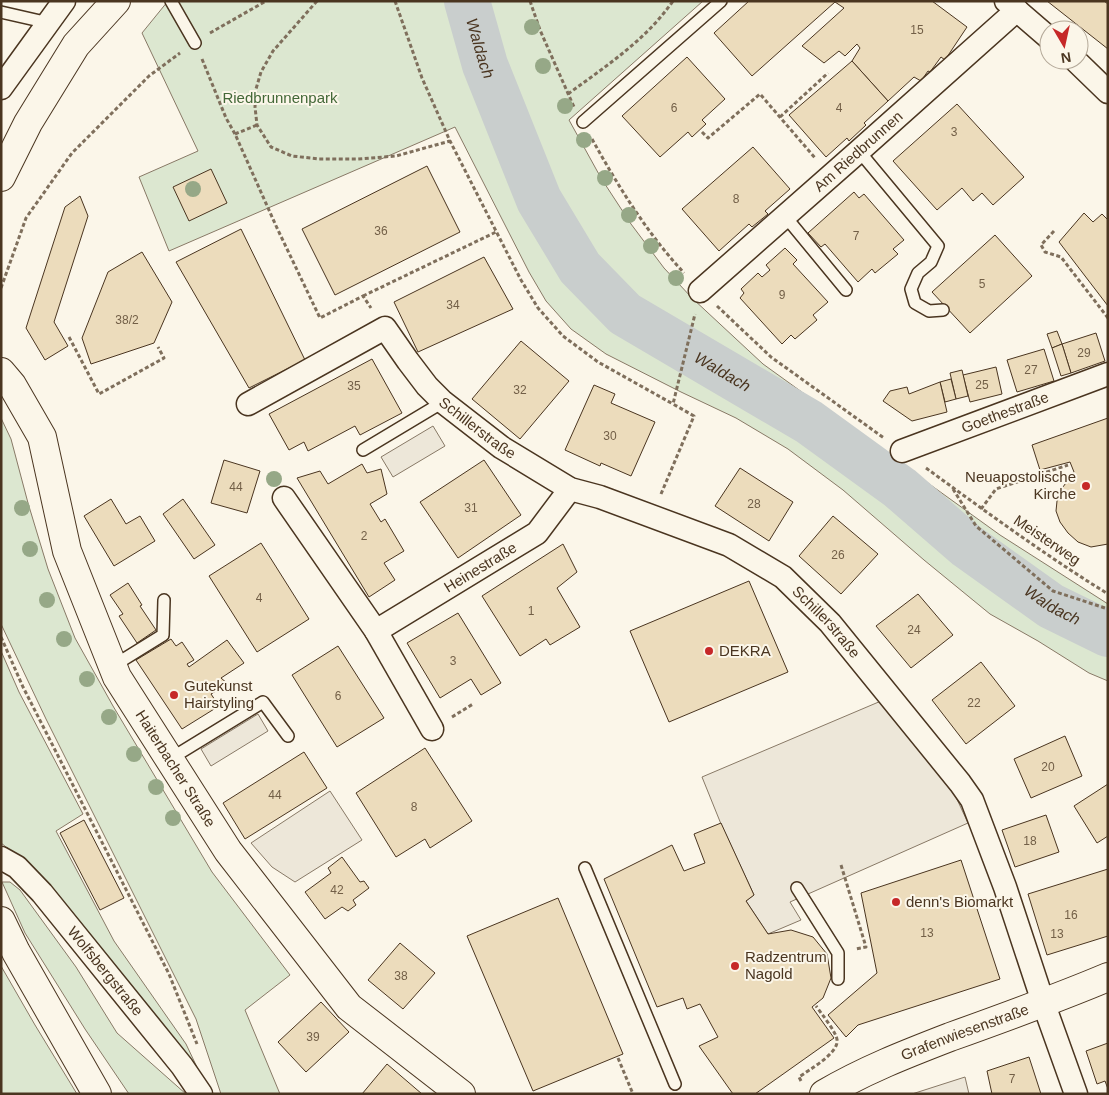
<svg xmlns="http://www.w3.org/2000/svg" width="1109" height="1095" font-family="Helvetica,sans-serif">
<rect width="100%" height="100%" fill="#fbf6e9"/>
<g fill="#dce7d0" stroke="#887966">
<path d="M168 1H703L569 120 601 178 631 224 664 268 692 298 763 364 1000 535 1108 604V681L1089 673 1038 641 990 614 924 560 843 490 788 449 736 418 681 392 606 354 571 329 546 301 529 272 455 127 169 251 139 177 198 151 142 33Z"/>
<path d="M1 418 11 439 28 503 48 569 75 638 113 706 212 872 290 975 245 1010 280 1094H221L196 1019 46 719 1 624Z"/>
<path d="M1 651 19 692 83 814 56 831 114 941 186 1044 204 1082 19 857 1 843Z"/>
<path d="M2 882H10L20 890 76 967 117 1033 186 1094H129L85 1029 25 933Z"/>
<path d="M1 966 35 1025 77 1094H1Z"/>
</g>
<g fill="#ede7d9" stroke="#887966">
<path d="M433 426 445 446 393 477 381 457Z"/>
<path d="M881 701 955 795 968 823 790 902 801 920 768 934 746 901 754 895 721 824 702 777Z"/>
<path d="M258 714 268 731 211 766 201 749Z"/>
<path d="M330 791 362 840 295 882 272 867 251 843Z"/>
<path d="M965 1077 969 1094H912Z"/>
</g>
<g fill="none" stroke-linecap="round" stroke-linejoin="round">
<path stroke="#c9cecd" stroke-width="46" id="s1" d="M467 1 485 65 539 200 580 268 625 314 809 422 900 488 967 546 1051 606 1108 634"/>
</g>
<g fill="#ecdcbc" stroke="#4a3520">
<path d="M749 1H932L967 27 945 60 941 57 930 72 928 71 921 81 914 77 888 101 852 61 860 48 857 44 845 56 839 51 824 63 802 46 844 8 835 2 752 76 714 33Z"/>
<path d="M1047 1H1104L1108 4V49Z"/>
<path d="M687 57 725 99 702 120 706 124 692 137 688 132 660 157 622 116Z"/>
<path d="M852 61 888 101 864 123 866 125 849 141 847 138 826 157 789 115Z"/>
<path d="M957 104 1024 177 993 205 982 193 973 201 962 188 937 210 893 161Z"/>
<path d="M753 147 790 189 765 211 768 214 752 227 749 224 719 251 682 209Z"/>
<path d="M427 166 460 232 335 295 302 229Z"/>
<path d="M211 169 227 203 189 221 173 187Z"/>
<path d="M854 192 859 198 864 194 904 240 893 249 898 254 875 273 872 269 858 282 825 244 821 247 808 233Z"/>
<path d="M80 196 88 216 54 322 68 346 45 360 26 328 65 207Z"/>
<path d="M1084 213 1093 222 1102 214 1108 220V306L1059 242Z"/>
<path d="M241 229 305 360 249 388 176 262Z"/>
<path d="M995 235 1032 276 970 333 932 292Z"/>
<path d="M785 248 797 260 793 264 828 302 813 315 817 320 795 339 791 335 782 344 740 298 744 293 741 289 758 273 762 277 770 270 766 265Z"/>
<path d="M142 252 172 302 154 343 91 364 82 338 108 272Z"/>
<path d="M484 257 513 309 418 352 394 302Z"/>
<path d="M1057 331 1062 344 1052 348 1047 334Z"/>
<path d="M1096 333 1105 361 1071 373 1062 344Z"/>
<path d="M521 341 569 381 520 439 472 399Z"/>
<path d="M1062 344 1071 373 1061 376 1052 348Z"/>
<path d="M1044 349 1054 381 1017 392 1007 360Z"/>
<path d="M372 359 402 413 360 435 355 426 308 451 304 442 289 450 269 414Z"/>
<path d="M996 367 1002 394 970 402 963 375Z"/>
<path d="M962 370 968 396 956 399 950 373Z"/>
<path d="M951 379 956 399 945 402 940 382Z"/>
<path d="M940 382 947 412 912 421 883 401 890 391 907 387 909 394Z"/>
<path d="M594 385 615 394 611 403 655 422 631 476 601 463 600 466 565 450Z"/>
<path d="M1108 418V544L1091 547 1078 542 1068 533 1060 522 1056 511 1057 501 1060 491 1074 472 1070 462 1040 470 1032 445Z"/>
<path d="M224 460 260 471 247 513 211 503Z"/>
<path d="M484 460 521 515 458 558 420 502Z"/>
<path d="M362 464 367 473 381 469 387 494 370 504 381 522 385 519 404 551 384 563 395 580 369 597 297 478 320 471 328 484Z"/>
<path d="M740 468 793 502 769 541 715 506Z"/>
<path d="M111 499 126 524 140 516 155 541 114 566 84 516Z"/>
<path d="M183 499 215 545 194 559 163 514Z"/>
<path d="M833 516 878 554 841 594 799 556Z"/>
<path d="M261 543 309 619 257 652 209 576Z"/>
<path d="M563 544 577 572 557 588 580 627 550 645 546 639 520 656 482 596Z"/>
<path d="M749 581 788 672 669 722 630 631Z"/>
<path d="M128 583 142 605 140 606 156 630 137 643 119 616 123 614 110 595Z"/>
<path d="M918 594 953 635 911 668 876 626Z"/>
<path d="M458 613 501 683 481 695 471 679 440 698 407 643Z"/>
<path d="M171 639 176 646 182 642 194 660 187 664 189 667 227 640 244 663 221 678 228 684 211 694 219 706 182 729 136 660Z"/>
<path d="M338 646 384 718 337 747 292 675Z"/>
<path d="M981 662 1015 706 966 744 932 700Z"/>
<path d="M1065 736 1082 776 1031 798 1014 759Z"/>
<path d="M425 748 472 821 430 848 425 839 396 857 356 793Z"/>
<path d="M304 752 327 788 245 839 223 803Z"/>
<path d="M1108 784V836L1097 843 1074 806Z"/>
<path d="M1046 815 1059 852 1015 867 1002 830Z"/>
<path d="M84 820 124 898 100 910 60 833Z"/>
<path d="M721 823 754 895 746 901 768 934 791 930 813 937 827 954 831 978 823 998 812 1007 834 1038 755 1094H733L699 1046 718 1037 700 1004 687 1009 683 998 657 1007 604 879 672 845 684 871 705 863 694 834Z"/>
<path d="M342 857 360 882 364 881 369 888 353 900 356 905 348 911 342 907 325 919 305 892 331 873 328 868Z"/>
<path d="M961 860 1000 979 858 1025 846 1037 828 1015 877 973 861 893Z"/>
<path d="M1108 869V936L1047 955 1028 894Z"/>
<path d="M558 898 623 1054 533 1091 467 936Z"/>
<path d="M400 943 435 973 403 1009 368 980Z"/>
<path d="M321 1002 349 1032 306 1072 278 1042Z"/>
<path d="M1108 1043V1089L1105 1081 1097 1084 1086 1051Z"/>
<path d="M1029 1057 1041 1094H992L987 1071Z"/>
<path d="M387 1064 422 1094H362Z"/>
</g>
<g fill="none" stroke-linecap="round" stroke-linejoin="round">
<g stroke="#4a3520" stroke-width="14">
<g id="service">
<path d="M171 1 195 43"/>
<path d="M1 12 49 23"/>
<path d="M583 122 721 1"/>
<path d="M859 151 938 246 931 262 918 273 911 289 915 303 929 311 943 310"/>
<path d="M785 216 846 290"/>
<path d="M363 450 443 402"/>
<path d="M113 666 163 635 164 600"/>
<path d="M170 759 263 702 288 736"/>
<path d="M585 868 675 1084"/>
<path d="M797 888 838 953V979"/>
</g>
</g>
<g stroke="#4a3520" stroke-width="25">
<g id="minor">
<path d="M1006 1 1049 38"/>
<path d="M1075 60 1108 92"/>
<path d="M1 88 64 1"/>
<path id="s2" d="M700 291 859 151 1017 10"/>
<path id="s3" d="M248 404 385 328 408 361 427 386 443 402 501 447 570 489 600 497 729 545 783 577 830 623 960 783 972 800 1005 887 1043 1002 1076 1094"/>
<path id="s4" d="M902 451 1108 374"/>
<path id="s5" d="M284 498 376 631 537 533 570 489"/>
<path d="M376 631 432 729"/>
<path id="s6" d="M1 858 17 867 42 893 182 1066 201 1094"/>
</g>
</g>
<g stroke="#4a3520" stroke-width="30">
<g id="tertiary">
<path id="s7" d="M824 1094C865 1070 906 1054 950 1037 1003 1018 1056 999 1108 977"/>
</g>
</g>
<g stroke="#4a3520" stroke-width="30">
<g id="secondary">
<path d="M1 177 28 123 76 45 116 1"/>
<path d="M1 921 16 952 97 1094"/>
</g>
</g>
<g stroke="#4a3520" stroke-width="30">
<g id="primary">
<path id="s8" d="M1 372 12 385 42 437 67 551 117 677 228 851 349 1007 461 1094"/>
</g>
</g>
<g stroke="#7f6f5c" stroke-width="3" stroke-dasharray="4 2.5" stroke-linecap="butt">
<path d="M317 1 273 51 261 72 256 89 255 107 257 125 271 147 292 156 319 159H358L396 156 450 141"/>
<path d="M395 1 422 78 450 141 521 280 538 308 563 336 598 362 673 404"/>
<path d="M530 1 540 30 574 107"/>
<path d="M210 33 266 1"/>
<path d="M202 59 226 118 235 134 277 228 320 318 363 296 371 308"/>
<path d="M568 94C606 66 646 40 673 1"/>
<path d="M780 117 828 73"/>
<path d="M702 132 708 138 760 94 816 159"/>
<path d="M235 134 257 125"/>
<path d="M592 139C618 186 647 233 684 273"/>
<path d="M1054 231 1041 245 1045 252 1061 257 1108 318"/>
<path d="M1 288 26 218 72 153 149 76 180 53"/>
<path d="M363 296 496 232"/>
<path d="M717 306 771 357 884 438"/>
<path d="M69 337 99 394 164 358 158 347"/>
<path d="M926 468C985 511 1045 555 1108 594"/>
<path d="M953 489 976 526 1053 591 1108 609"/>
<path d="M661 494 694 416 673 404 695 314"/>
<path d="M981 509 996 489 1068 465"/>
<path d="M1 637 23 687 169 974 197 1044"/>
<path d="M452 717 473 704"/>
<path d="M841 865 866 947 856 949"/>
<path d="M618 1058 633 1094"/>
<path d="M801 1081 799 1077C809 1070 839 1053 837 1040 837 1033 821 1013 816 1006"/>
</g>
<use href="#service" stroke="#fbf6e9" stroke-width="11"/>
<use href="#minor" stroke="#fbf6e9" stroke-width="22"/>
<use href="#tertiary" stroke="#fbf6e9" stroke-width="28"/>
<use href="#secondary" stroke="#fbf6e9" stroke-width="28"/>
<use href="#primary" stroke="#fbf6e9" stroke-width="28"/>
</g>
<g fill="#96a887">
<circle cx="532" cy="27" r="8"/>
<circle cx="543" cy="66" r="8"/>
<circle cx="565" cy="106" r="8"/>
<circle cx="584" cy="140" r="8"/>
<circle cx="605" cy="178" r="8"/>
<circle cx="193" cy="189" r="8"/>
<circle cx="629" cy="215" r="8"/>
<circle cx="651" cy="246" r="8"/>
<circle cx="676" cy="278" r="8"/>
<circle cx="274" cy="479" r="8"/>
<circle cx="22" cy="508" r="8"/>
<circle cx="30" cy="549" r="8"/>
<circle cx="47" cy="600" r="8"/>
<circle cx="64" cy="639" r="8"/>
<circle cx="87" cy="679" r="8"/>
<circle cx="109" cy="717" r="8"/>
<circle cx="134" cy="754" r="8"/>
<circle cx="156" cy="787" r="8"/>
<circle cx="173" cy="818" r="8"/>
</g>
<g fill="#c62828" stroke="#fbf6e9" stroke-width="2">
<circle cx="1086" cy="486" r="5"/>
<circle cx="709" cy="651" r="5"/>
<circle cx="174" cy="695" r="5"/>
<circle cx="896" cy="902" r="5"/>
<circle cx="735" cy="966" r="5"/>
</g>
<g text-anchor="middle" stroke-width="4" stroke-linejoin="round" paint-order="stroke">
<g font-size="12" fill="#725f47">
<text x="917" y="34">15</text>
<text x="674" y="112">6</text>
<text x="839" y="112">4</text>
<text x="954" y="136">3</text>
<text x="736" y="203">8</text>
<text x="381" y="235">36</text>
<text x="856" y="240">7</text>
<text x="982" y="288">5</text>
<text x="782" y="299">9</text>
<text x="453" y="309">34</text>
<text x="127" y="324">38/2</text>
<text x="1084" y="357">29</text>
<text x="1031" y="374">27</text>
<text x="982" y="389">25</text>
<text x="354" y="390">35</text>
<text x="520" y="394">32</text>
<text x="610" y="440">30</text>
<text x="236" y="491">44</text>
<text x="754" y="508">28</text>
<text x="471" y="512">31</text>
<text x="364" y="540">2</text>
<text x="838" y="559">26</text>
<text x="259" y="602">4</text>
<text x="531" y="615">1</text>
<text x="914" y="634">24</text>
<text x="453" y="665">3</text>
<text x="338" y="700">6</text>
<text x="974" y="707">22</text>
<text x="1048" y="771">20</text>
<text x="275" y="799">44</text>
<text x="414" y="811">8</text>
<text x="1030" y="845">18</text>
<text x="337" y="894">42</text>
<text x="1071" y="919">16</text>
<text x="927" y="937">13</text>
<text x="1057" y="938">13</text>
<text x="401" y="980">38</text>
<text x="313" y="1041">39</text>
<text x="1012" y="1083">7</text>
</g>
<g font-size="15" fill="#436837" stroke="#fbf6e9">
<text x="280" y="103">Riedbrunnenpark</text>
</g>
<g font-size="15" fill="#4a3520" stroke="#fbf6e9">
<text dy="5" stroke="none"><textPath href="#s2" startOffset="211">Am Riedbrunnen</textPath></text>
<text dy="5" stroke="none"><textPath href="#s4" startOffset="110">Goethestraße</textPath></text>
<text dy="5" stroke="none"><textPath href="#s3" startOffset="294">Schillerstraße</textPath></text>
<text transform="translate(1047 540) rotate(34)" y="5">Meisterweg</text>
<text dy="5" stroke="none"><textPath href="#s5" startOffset="284">Heinestraße</textPath></text>
<text dy="5" stroke="none"><textPath href="#s3" startOffset="699">Schillerstraße</textPath></text>
<text dy="5" stroke="none"><textPath href="#s8" startOffset="438">Haiterbacher Straße</textPath></text>
<text dy="5" stroke="none"><textPath href="#s6" startOffset="155">Wolfsbergstraße</textPath></text>
<text dy="5" stroke="none"><textPath href="#s7" startOffset="154">Grafenwiesenstraße</textPath></text>
</g>
<g font-size="15" fill="#4a3520" stroke="#fbf6e9" text-anchor="start">
<text x="1076" y="482" text-anchor="end">Neuapostolische<tspan x="1076" dy="17">Kirche</tspan></text>
<text x="719" y="656">DEKRA</text>
<text x="184" y="691">Gutekunst<tspan x="184" dy="17">Hairstyling</tspan></text>
<text x="906" y="907">denn's Biomarkt</text>
<text x="745" y="962">Radzentrum<tspan x="745" dy="17">Nagold</tspan></text>
</g>
<g font-size="16" font-style="italic" fill="#4a3520" stroke="#fbf6e9">
<text dy="6" stroke="none"><textPath href="#s1" startOffset="49">Waldach</textPath></text>
<text dy="6" stroke="none"><textPath href="#s1" startOffset="469">Waldach</textPath></text>
<text dy="6" stroke="none"><textPath href="#s1" startOffset="874">Waldach</textPath></text>
</g>
</g>
<rect width="1109" height="1095" fill="none" stroke="#4a3520" stroke-width="5"/>
<g transform="translate(1064 45) rotate(171)"><circle r="24" fill="#fbf6e9" stroke="#b4a999"/>
<path d="M0-4L9 19L0 12L-9 19Z" fill="#c62828"/>
<text y="-8" font-size="14" font-weight="bold" text-anchor="middle" fill="#4a3520">N</text>
</g>
</svg>
